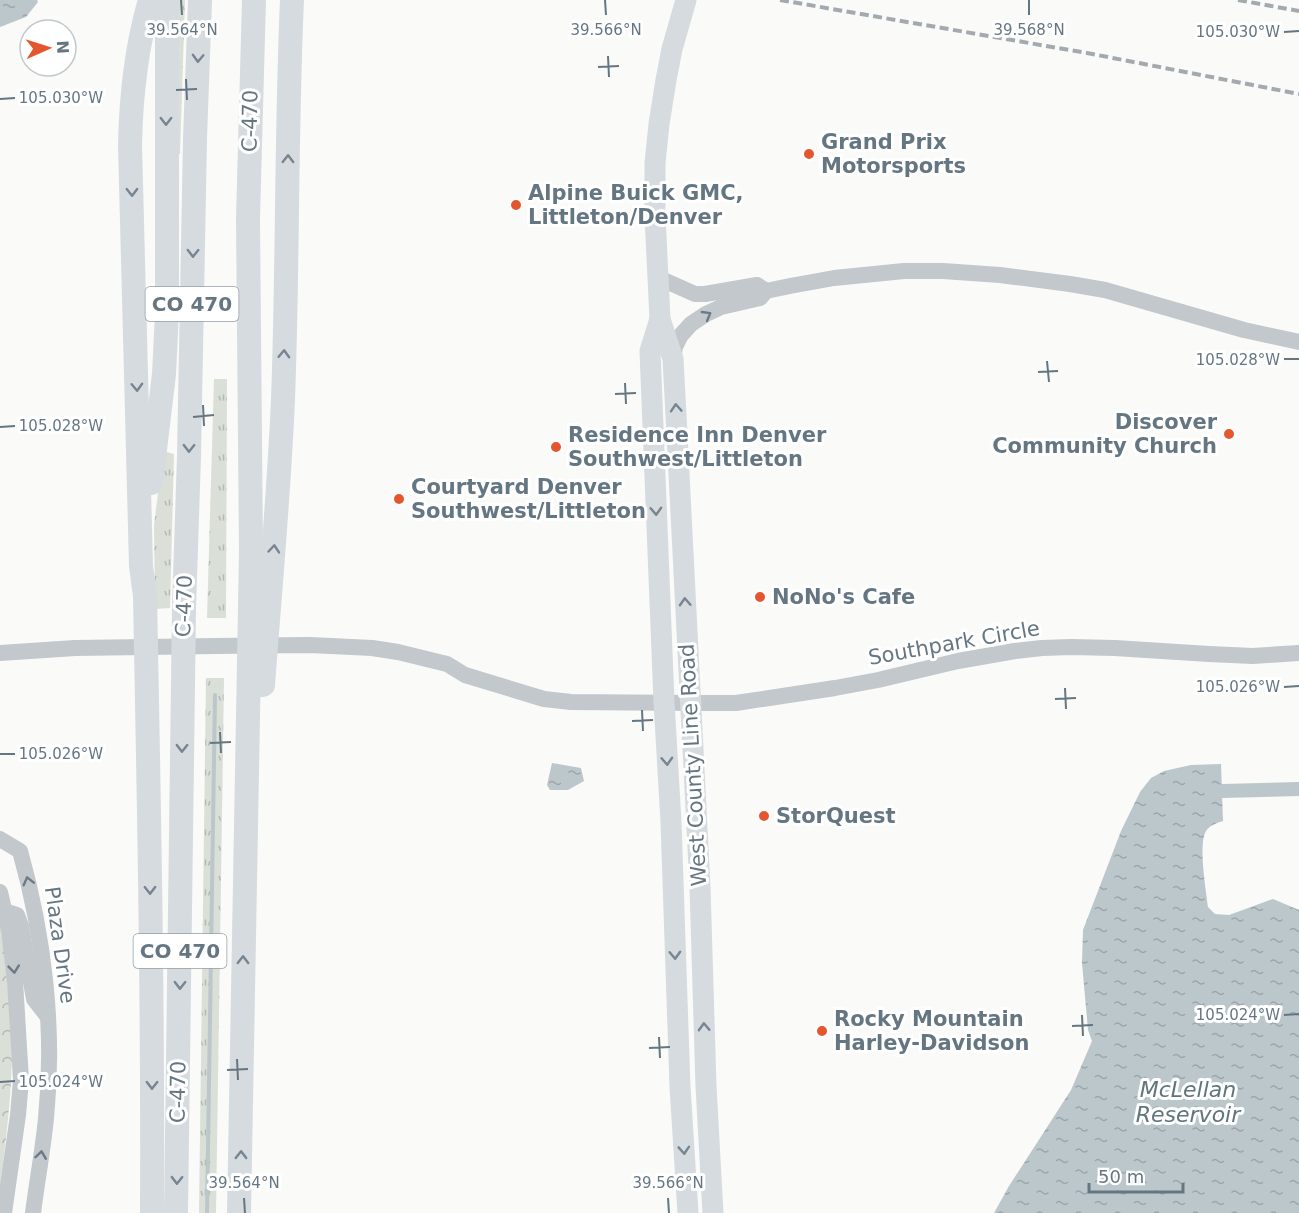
<svg xmlns="http://www.w3.org/2000/svg" width="1299" height="1213" font-family="'DejaVu Sans',sans-serif">
<defs>
<pattern id="grass-tufts" width="24" height="20" patternUnits="userSpaceOnUse" patternTransform="scale(1.5)"><rect width="24" height="20" fill="#dadfd7"/><path d="M3 7l-1-3M5 7V3M7 7l1-3M15 17l-1-3M17 17v-4M19 17l1-3" fill="none" stroke="#b4b9b4"/></pattern>
<pattern id="forest-crowns" width="20" height="18" patternUnits="userSpaceOnUse" patternTransform="scale(1.5)"><rect width="20" height="18" fill="#dadfd7"/><path d="M2 6a3 3 0 1 1 6 0M12 15a3 3 0 1 1 6 0" fill="none" stroke="#b4b9b4"/></pattern>
<pattern id="water-ripples" width="26" height="14" patternUnits="userSpaceOnUse" patternTransform="scale(1.5)"><rect width="26" height="14" fill="#bbc7cb"/><path d="M2 4q2-2 4 0t4 0M15 11q2-2 4 0t4 0" fill="none" stroke="#9ca6aa"/></pattern>
</defs>
<rect width="100%" height="100%" fill="#fafaf8"/>
<g fill="url(#grass-tufts)">
<path d="M174 0H185L180 154H174Z"/>
<path d="M214 379H227L226 618H207Z"/>
<path d="M163 451 174 454 170 608 155 609 154 526Z"/>
<path d="M206 678H224L216 1213H199Z"/>
</g>
<path fill="url(#forest-crowns)" d="M0 924C6 965 11 1006 12 1048 12 1094 6 1140 0 1186Z"/>
<g fill="url(#water-ripples)">
<path d="M0 0H37L38 2 26 17 0 27Z"/>
<path d="M552 763 581 768 584 781 568 790H550L547 785Z"/>
<path d="M1221 764 1223 821C1217 823 1210 825 1206 831 1198 844 1206 890 1208 907L1215 914 1229 915 1273 899 1299 910V1213H994L1009 1186 1071 1090 1092 1041 1088 1030 1082 963 1083 930 1121 831 1140 792 1151 778 1164 771 1191 765Z"/>
</g>
<g fill="none" stroke-linecap="round" stroke-linejoin="round">
<path stroke="#bbc7cb" stroke-width="4" d="M207 1213 215 695"/>
<path stroke="#bbc7cb" stroke-width="14" d="M1222 791 1299 789"/>
<g stroke="#c3c8cc" stroke-width="16">
<path d="M659 278 695 294H705L757 285 766 291"/>
<path d="M673 359 675 347 681 335 691 324 706 314 721 307 760 298 766 291 790 286 834 278 904 271H943L1000 275 1070 284 1105 290 1244 330 1299 342"/>
<path d="M0 653 75 648 216 646 310 645 372 648 398 652 447 664 465 675 544 699 571 702 690 703H736L835 688 878 680 958 661 1015 651 1042 648 1071 647 1115 648 1209 654 1253 656 1299 653"/>
<path d="M0 839 20 851C44 936 55 1029 46 1118 43 1150 37 1181 33 1213"/>
<path d="M0 892 9 931 15 981 21 1080 18 1115 4 1213"/>
<path d="M5 911 17 915 21 926 34 999 48 1017"/>
</g>
<g stroke="#d6dbdf" stroke-width="21">
<path d="M686 0 672 49 666 80 659 124 655 163V216L660 319 673 359 676 415 700 887 706 1086 713 1213"/>
<path d="M660 319 650 351 664 702 671 822 680 1087 688 1213"/>
</g>
<g stroke="#d6dbdf" stroke-width="24">
<path d="M150 0C136 48 131 95 130 145L141 566 145 596C149 801 153 1007 152 1213"/>
<path d="M151 483 164 374 167 313V0"/>
<path d="M263 685C270 590 279 495 283 399 288 266 286 133 292 0"/>
<path d="M176 1213 184 608 189 456 195 139 200 0"/>
<path d="M239 1213 251 551 248 218 254 0"/>
</g>
<g stroke="#a2aab0" stroke-width="4" stroke-dasharray="9 4.5" stroke-linecap="butt">
<path d="M780 0 1087 53 1299 94"/>
<path d="M1238 0 1299 11"/>
</g>
</g>
<defs><path id="oneway-chevron" d="M-2-3.5L2.5 0L-2 3.5" fill="none" stroke-width="1.6" stroke-linecap="round" stroke-linejoin="round" transform="scale(1.5)"/></defs>
<g stroke="#768591">
<use href="#oneway-chevron" transform="translate(198 58) rotate(92)"/>
<use href="#oneway-chevron" transform="translate(166 121) rotate(90)"/>
<use href="#oneway-chevron" transform="translate(288 159) rotate(-89)"/>
<use href="#oneway-chevron" transform="translate(132 192) rotate(89)"/>
<use href="#oneway-chevron" transform="translate(193 253) rotate(91)"/>
<use href="#oneway-chevron" transform="translate(284 354) rotate(-88)"/>
<use href="#oneway-chevron" transform="translate(137 387) rotate(88)"/>
<use href="#oneway-chevron" transform="translate(676 408) rotate(-94)"/>
<use href="#oneway-chevron" transform="translate(189 448) rotate(91)"/>
<use href="#oneway-chevron" transform="translate(656 511) rotate(88)"/>
<use href="#oneway-chevron" transform="translate(274 549) rotate(-85)"/>
<use href="#oneway-chevron" transform="translate(685 602) rotate(-93)"/>
<use href="#oneway-chevron" transform="translate(182 748) rotate(91)"/>
<use href="#oneway-chevron" transform="translate(667 761) rotate(87)"/>
<use href="#oneway-chevron" transform="translate(150 890) rotate(89)"/>
<use href="#oneway-chevron" transform="translate(675 955) rotate(88)"/>
<use href="#oneway-chevron" transform="translate(243 960) rotate(-89)"/>
<use href="#oneway-chevron" transform="translate(180 985) rotate(91)"/>
<use href="#oneway-chevron" transform="translate(704 1027) rotate(-92)"/>
<use href="#oneway-chevron" transform="translate(152 1085) rotate(91)"/>
<use href="#oneway-chevron" transform="translate(684 1150) rotate(86)"/>
<use href="#oneway-chevron" transform="translate(241 1155) rotate(-89)"/>
<use href="#oneway-chevron" transform="translate(177 1180) rotate(91)"/>
</g>
<g stroke="#6a7a87">
<use href="#oneway-chevron" transform="translate(707 315) rotate(-30)"/>
<use href="#oneway-chevron" transform="translate(28 881) rotate(-104)"/>
<use href="#oneway-chevron" transform="translate(14 969) rotate(84)"/>
<use href="#oneway-chevron" transform="translate(41 1155) rotate(-82)"/>
</g>
<path fill="none" stroke="#657683" stroke-width="2" d="M181 0 182 15M605 0 606 15M1029 0V15M1284 32 1299 31M608 56 609 77M598 67 619 66M186 79 187 100M176 90 197 89M0 99 15 98M1284 359H1299M1047 361 1049 382M1038 372 1058 371M625 383 626 404M615 394 636 393M203 405 204 426M193 417 214 415M0 427 15 426M1284 687 1299 686M1065 688 1066 709M1055 699 1076 698M642 710 643 731M632 721 653 720M220 732 221 753M210 743 231 742M0 754H15M1082 1015 1083 1036M1284 1015 1299 1014M1072 1026 1093 1025M659 1037 660 1058M649 1048 670 1047M237 1059 238 1080M227 1070 248 1069M0 1082 15 1081M244 1198 245 1213M668 1198 669 1213"/>
<g fill="#e4572e" stroke="#fff" stroke-width="2">
<circle cx="809" cy="154" r="6"/>
<circle cx="516" cy="205" r="6"/>
<circle cx="1229" cy="434" r="6"/>
<circle cx="556" cy="447" r="6"/>
<circle cx="399" cy="499" r="6"/>
<circle cx="760" cy="597" r="6"/>
<circle cx="764" cy="816" r="6"/>
<circle cx="822" cy="1031" r="6"/>
</g>
<g text-anchor="middle" stroke-width="6" stroke-linejoin="round" paint-order="stroke">
<g fill="#fff" stroke="#939fa8" stroke-width="1.5">
<rect x="145.5" y="287" width="93" height="34" rx="4.5"/>
<rect x="133.5" y="934" width="93" height="34" rx="4.5"/>
</g>
<g font-size="20" font-weight="bold" fill="#657683">
<text x="192" y="311">CO 470</text>
<text x="180" y="958">CO 470</text>
</g>
<g font-size="21" fill="#657683" stroke="#fff">
<text transform="translate(250 121) rotate(-89)" y="7">C-470</text>
<text transform="translate(184 606) rotate(-88)" y="7">C-470</text>
<text transform="translate(954 643) rotate(-10)" y="7">Southpark Circle</text>
<text transform="translate(693 765) rotate(-93)" y="7">West County Line Road</text>
<text transform="translate(60 945) rotate(82)" y="7">Plaza Drive</text>
<text transform="translate(178 1092) rotate(-89)" y="7">C-470</text>
</g>
<g font-size="21" font-weight="bold" fill="#657683" stroke="#fff" text-anchor="start">
<text x="821" y="149">Grand Prix<tspan x="821" dy="24">Motorsports</tspan></text>
<text x="528" y="200">Alpine Buick GMC,<tspan x="528" dy="24">Littleton/Denver</tspan></text>
<text x="1217" y="429" text-anchor="end">Discover<tspan x="1217" dy="24">Community Church</tspan></text>
<text x="568" y="442">Residence Inn Denver<tspan x="568" dy="24">Southwest/Littleton</tspan></text>
<text x="411" y="494">Courtyard Denver<tspan x="411" dy="24">Southwest/Littleton</tspan></text>
<text x="772" y="604">NoNo's Cafe</text>
<text x="776" y="823">StorQuest</text>
<text x="834" y="1026">Rocky Mountain<tspan x="834" dy="24">Harley-Davidson</tspan></text>
</g>
<g font-size="22" font-style="italic" fill="#60757c" stroke="#fff">
<text x="1188" y="1097">McLellan<tspan x="1188" dy="25">Reservoir</tspan></text>
</g>
</g>
<g font-size="15" text-anchor="middle" fill="#657683" stroke="#fff" stroke-width="6" stroke-linejoin="round" paint-order="stroke">
<text x="182" y="35">39.564°N</text>
<text x="606" y="35">39.566°N</text>
<text x="1029" y="35">39.568°N</text>
<text x="1238" y="37">105.030°W</text>
<text x="61" y="103">105.030°W</text>
<text x="1238" y="365">105.028°W</text>
<text x="61" y="431">105.028°W</text>
<text x="1238" y="692">105.026°W</text>
<text x="61" y="759">105.026°W</text>
<text x="1238" y="1020">105.024°W</text>
<text x="61" y="1087">105.024°W</text>
<text x="244" y="1188">39.564°N</text>
<text x="668" y="1188">39.566°N</text>
</g>
<g transform="translate(48 48) rotate(87)"><circle r="28" fill="#ffffff" stroke="#c1c8cd" stroke-width="1.5"/>
<path d="M0-4.5L10 22L0 15L-10 22Z" fill="#e4572e"/>
<text y="-9" font-size="16" font-weight="bold" text-anchor="middle" fill="#657683">N</text>
</g>
<path d="M1089 1183v9h94v-9" fill="none" stroke="#657683" stroke-width="3"/>
<text x="1098" y="1183" font-size="18" fill="#657683" stroke="#ffffff" stroke-width="4.5" paint-order="stroke">50 m</text>
</svg>
